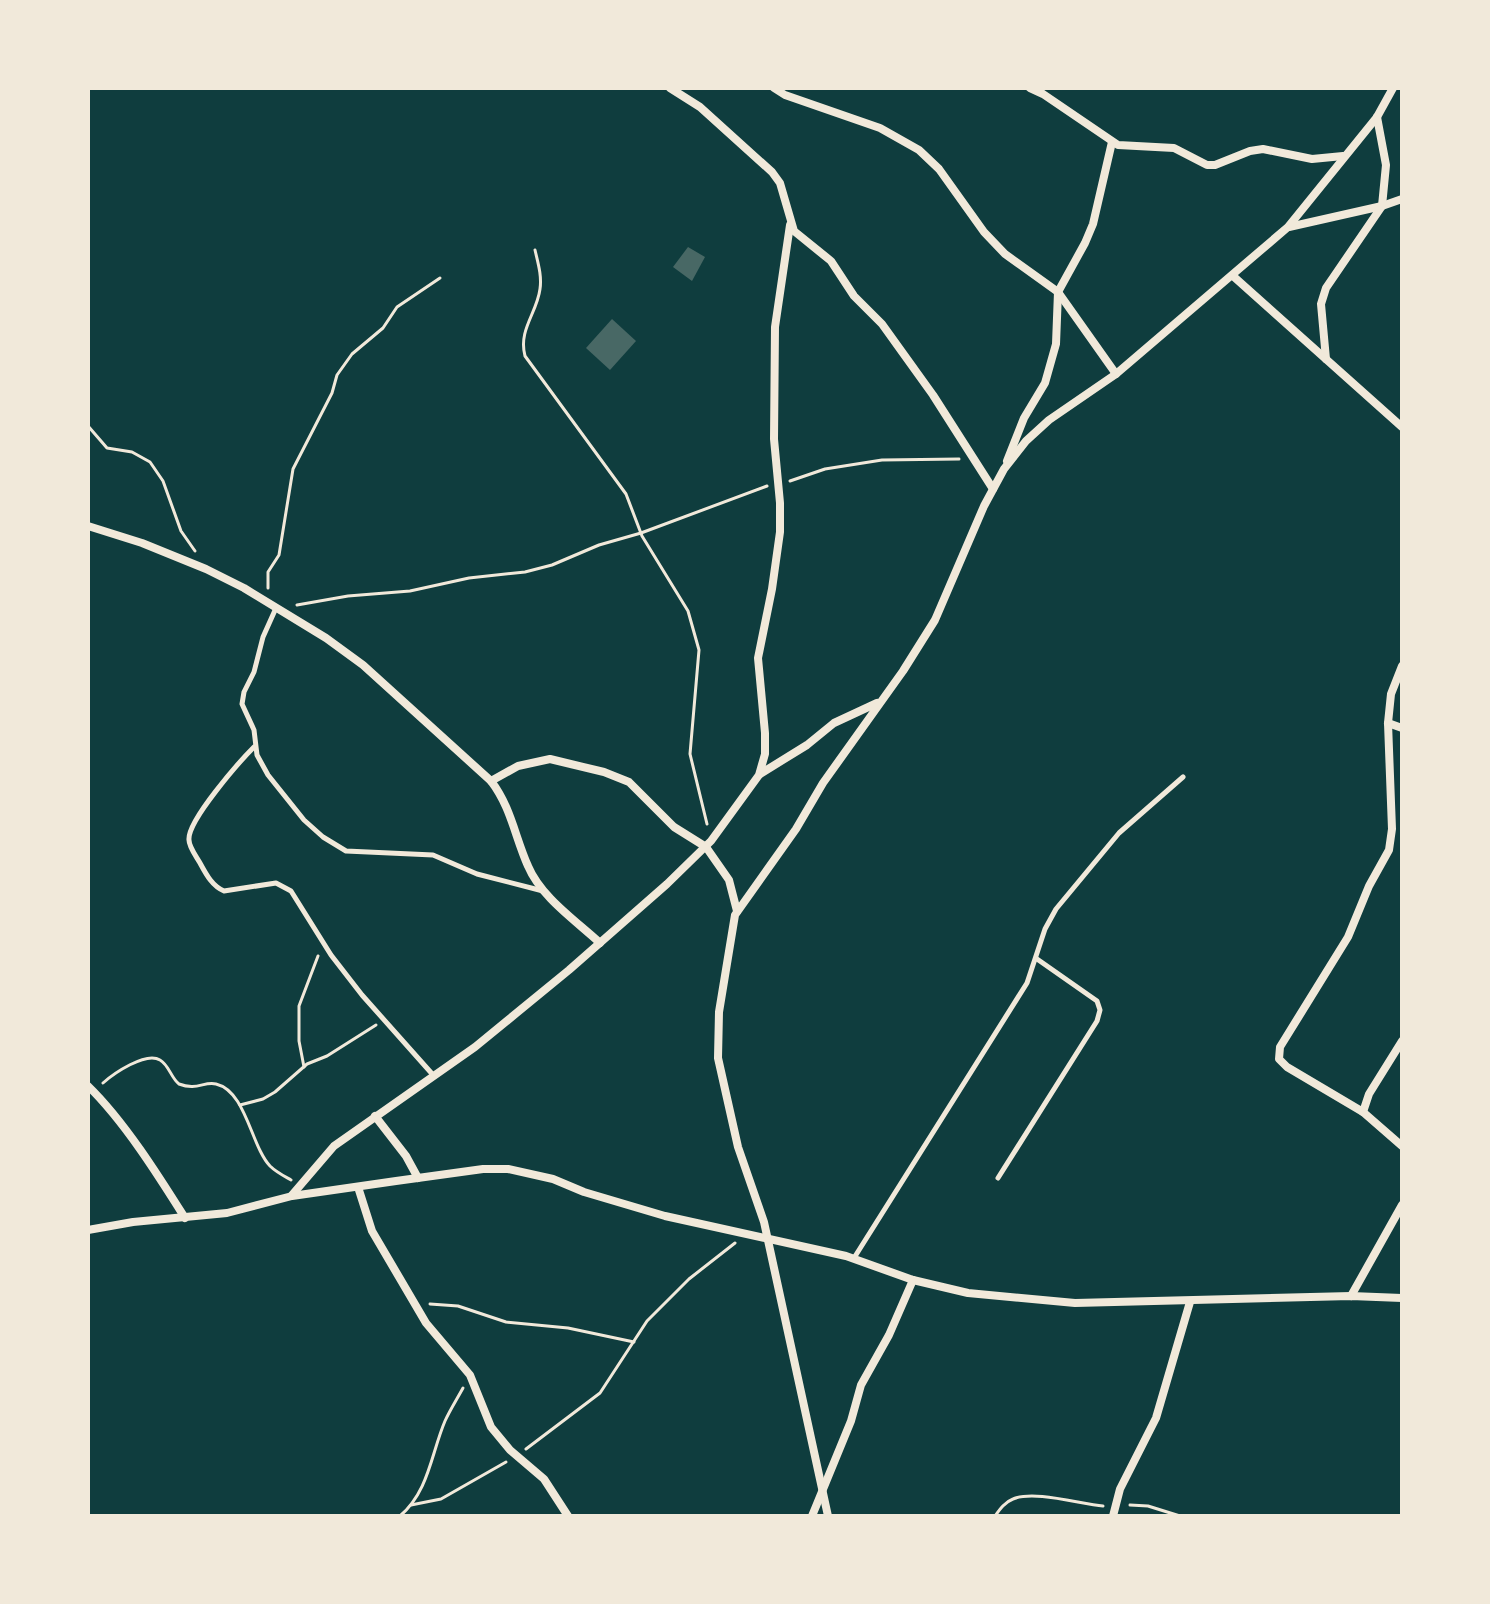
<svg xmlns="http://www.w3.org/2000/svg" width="1490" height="1604" font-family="'Sofia Sans Condensed',sans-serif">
<rect width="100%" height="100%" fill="#0f3d3e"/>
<g fill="#486865">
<path d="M688 247 705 257 692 281 673 267Z"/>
<path d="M612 319 636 341 610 370 586 348Z"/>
</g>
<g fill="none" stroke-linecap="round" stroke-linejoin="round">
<g stroke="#f1e9da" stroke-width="3">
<path d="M535 250C538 263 542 276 540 289 537 313 518 330 525 356L626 494 642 536 688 611 699 650 690 754 707 824"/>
<path d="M88 426 107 448 132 452 150 462 163 481 181 531 195 551"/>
<path d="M790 481 825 469 882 460 959 459"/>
<path d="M268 588V572L279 555 293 469 332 393 337 375 352 354 383 328 397 307 440 278"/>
<path d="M297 605 348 596 410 591 469 578 525 572 552 565 599 545 641 533 767 486"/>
<path d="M304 1067 299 1041V1006L318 956"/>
<path d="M103 1083C113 1074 146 1051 160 1060 169 1065 171 1078 179 1084 197 1091 204 1081 216 1084 246 1091 251 1146 270 1166 276 1172 284 1176 291 1180"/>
<path d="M240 1105 263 1099 275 1092 307 1064 327 1056 376 1025"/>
<path d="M430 1304 458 1306 506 1322 568 1328 634 1342"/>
<path d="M526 1449 600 1393 647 1321 689 1279 735 1243"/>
<path d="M411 1505 441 1499 506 1462"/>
<path d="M1130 1505 1148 1506 1180 1516"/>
<path d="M400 1516C429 1491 431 1454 445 1421 450 1410 457 1399 463 1388"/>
<path d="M995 1516C1000 1509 1005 1502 1013 1499 1034 1490 1080 1504 1103 1506"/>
</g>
<g stroke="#f1e9da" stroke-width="5">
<path d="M276 608 263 637 254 672 244 692 242 704 254 730 257 755 268 775 304 820 323 837 346 851 433 855 477 874 543 891"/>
<path d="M254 747C240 761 187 821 189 840 189 847 196 856 200 863 206 874 212 886 224 891L276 883 291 891 331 955 362 995 434 1076"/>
<path d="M998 1178 1097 1021 1100 1010 1097 1001 1037 959"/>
<path d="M854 1258 1027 983 1045 929 1056 909 1119 833 1183 777"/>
</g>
<g stroke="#f1e9da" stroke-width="8">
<path d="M670 88 700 107 772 172 780 183 794 231 831 261 854 296 882 324 933 395 993 489"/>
<path d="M774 88 785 95 880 128 919 150 939 169 984 232 1005 254 1058 292 1116 374"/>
<path d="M1030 88 1043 94 1118 145 1174 148 1207 165H1215L1250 151 1263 149 1312 159 1343 156"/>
<path d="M1289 227 1382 206 1402 199"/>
<path d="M1233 276 1402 427"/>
<path d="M1326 359 1321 304 1326 288 1382 206 1386 165 1377 117"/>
<path d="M1007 461 1024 418 1045 383 1056 344 1058 292 1085 243 1093 224 1112 142"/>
<path d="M88 526 142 543 206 569 244 588 326 638 363 665 491 781C511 807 515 837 528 866 541 897 575 920 600 943"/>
<path d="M1402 666 1391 694 1388 723 1392 829 1389 850 1369 886 1348 937 1280 1047 1279 1059 1287 1067 1363 1112 1402 1146"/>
<path d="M1388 723 1402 728"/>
<path d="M760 774 807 745 834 723 877 703"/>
<path d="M491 781 518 766 550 759 604 772 629 782 674 827 706 847 729 880 737 911"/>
<path d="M88 1086C124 1121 158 1175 185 1218"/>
<path d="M1363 1112 1369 1094 1402 1041"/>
<path d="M375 1116 406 1156 418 1178"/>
<path d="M358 1187 372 1231 426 1323 470 1375 491 1427 510 1450 544 1479 568 1516"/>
<path d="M292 1195 334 1146 475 1047 569 970 667 884 711 841 759 775 765 754V733L758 658 772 589 780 532V503L774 439 775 327 790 225"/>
<path d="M88 1230 133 1222 227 1213 292 1196 396 1181 483 1169H508L553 1179 584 1192 665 1216 846 1256 913 1280 968 1293 1075 1303 1351 1296 1402 1298"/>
<path d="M1351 1296 1402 1205"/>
<path d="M812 1516 851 1421 861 1385 889 1335 913 1280"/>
<path d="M828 1516 764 1222 738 1147 718 1058 719 1012 735 915 796 829 823 783 903 671 935 620 984 506 1004 469 1026 441 1049 420 1116 374 1288 227 1377 117 1393 88"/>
<path d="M1113 1516 1120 1489 1156 1418 1190 1302"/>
</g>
</g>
<rect width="1490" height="1604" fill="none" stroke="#f1e9da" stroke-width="180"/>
</svg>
